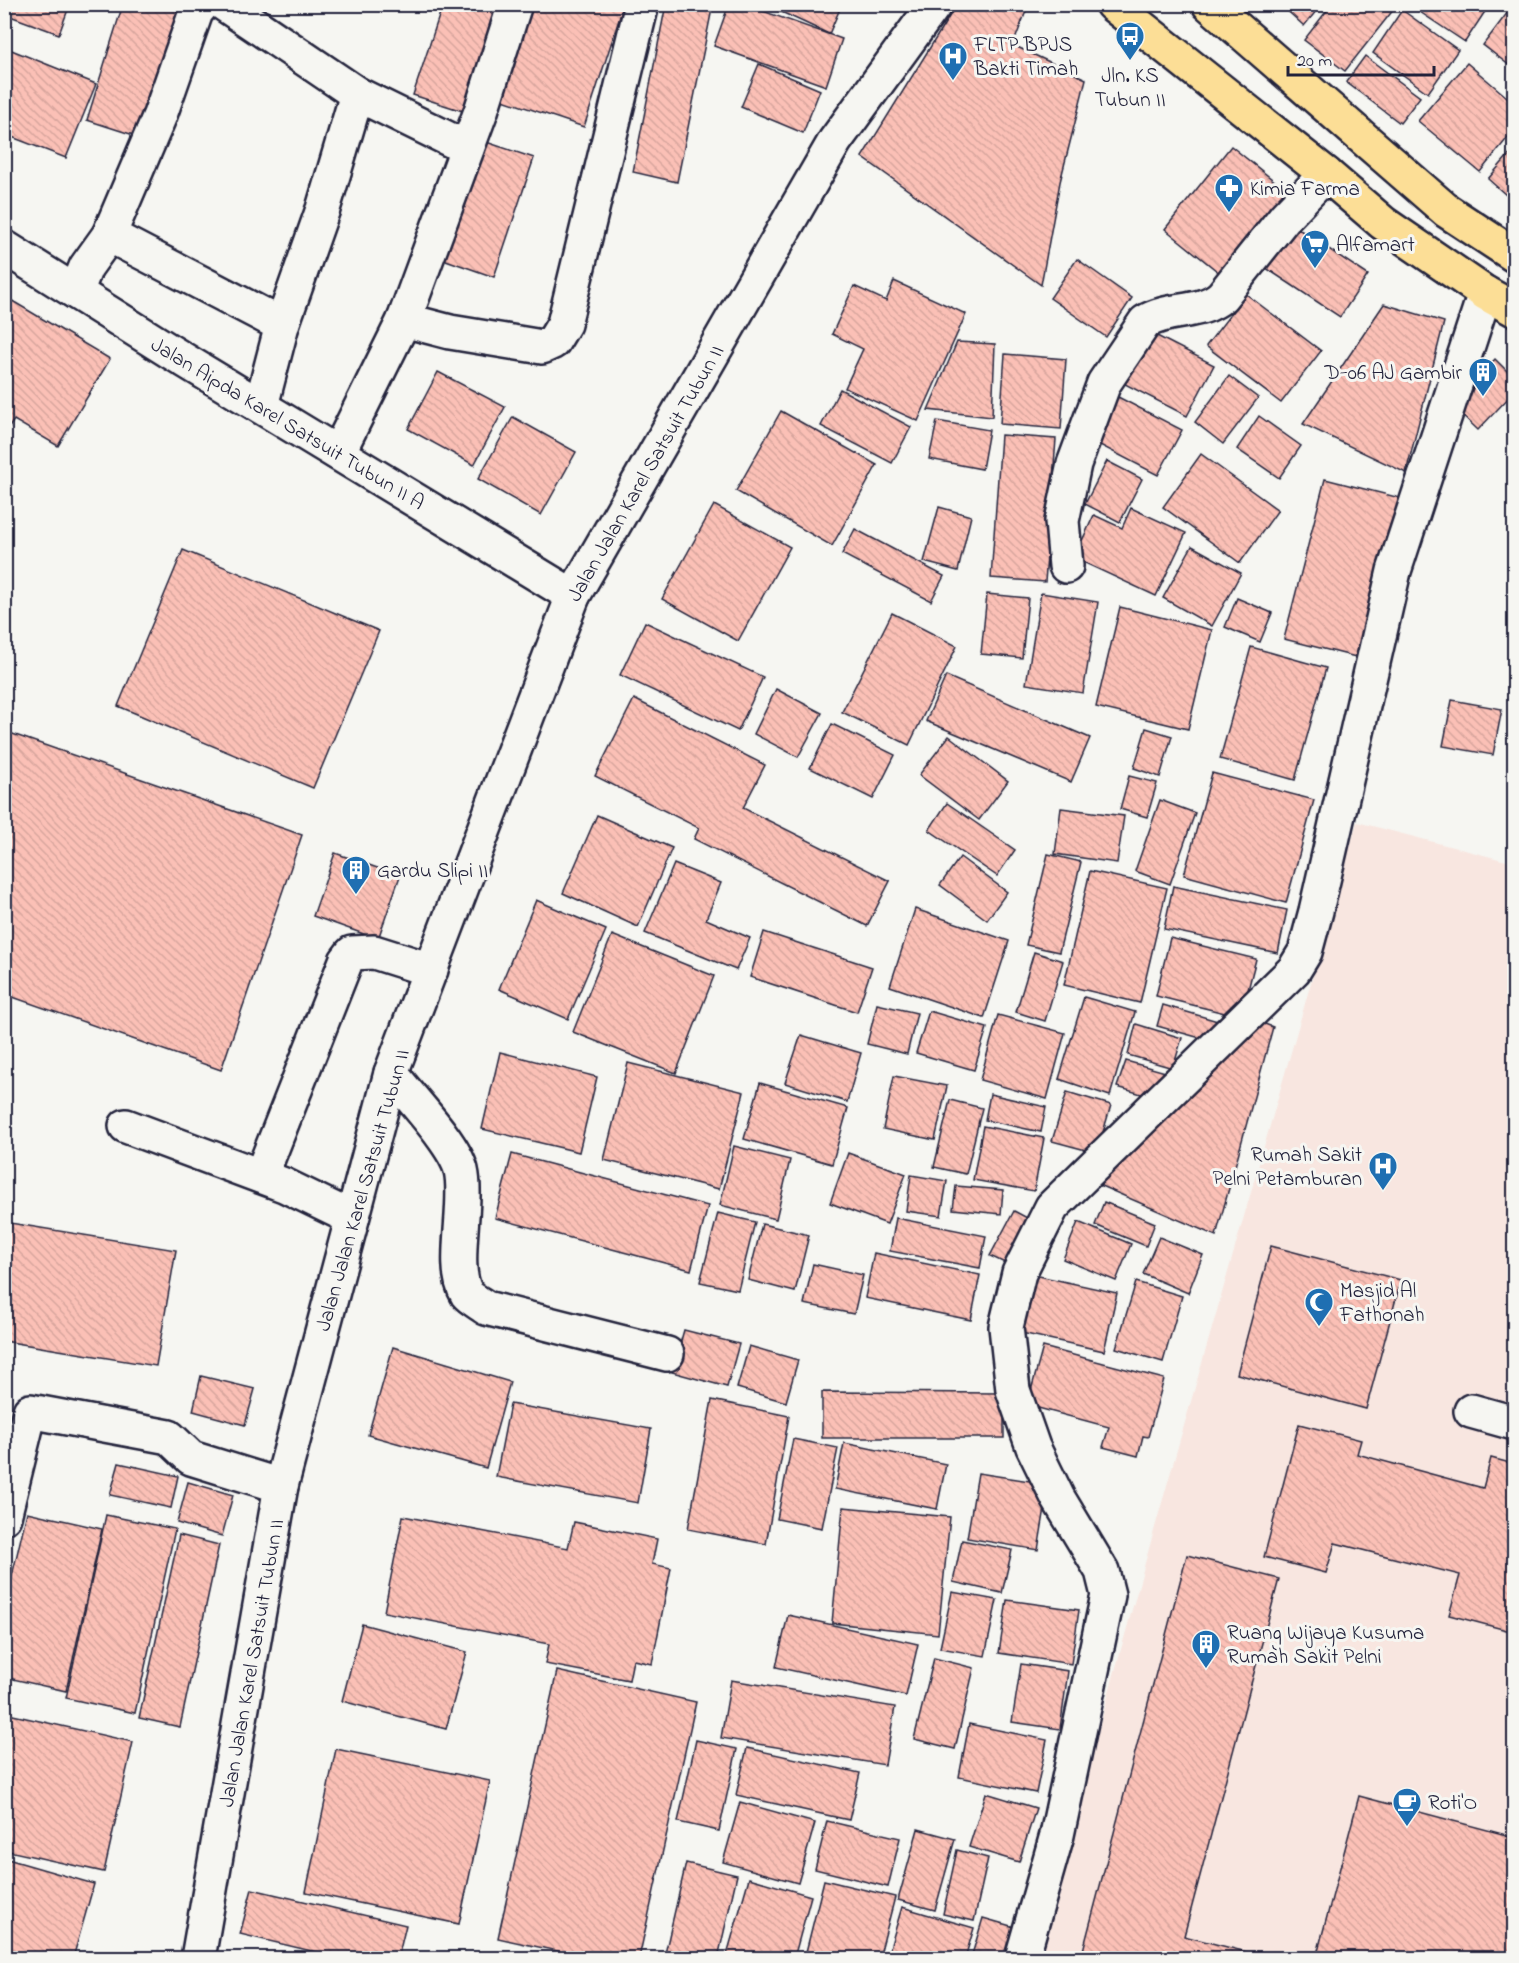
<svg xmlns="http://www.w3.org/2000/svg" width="1519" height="1963" font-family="'Indie Flower',sans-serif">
<defs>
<pattern id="building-back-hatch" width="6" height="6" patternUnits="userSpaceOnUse" patternTransform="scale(1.5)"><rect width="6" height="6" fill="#fbc0b6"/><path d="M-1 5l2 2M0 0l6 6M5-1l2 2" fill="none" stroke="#d7a59d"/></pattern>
</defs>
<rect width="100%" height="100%" fill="#f6f6f2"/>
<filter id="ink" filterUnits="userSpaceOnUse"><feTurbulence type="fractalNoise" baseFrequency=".0167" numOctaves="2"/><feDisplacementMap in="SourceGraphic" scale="12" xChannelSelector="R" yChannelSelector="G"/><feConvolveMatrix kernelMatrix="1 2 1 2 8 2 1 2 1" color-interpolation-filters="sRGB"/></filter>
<g filter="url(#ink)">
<path fill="#f8e6e0" d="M1357 822 1514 863V1958H1035L1157 1520Z"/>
<g fill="url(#building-back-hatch)" stroke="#22223b" stroke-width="1.5">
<path d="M14 4H70L59 34 10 16Z"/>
<path d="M123 4H186L143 138 87 120Z"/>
<path d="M443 4H511L475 115 413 95Z"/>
<path d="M518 4H624L584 127 488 95Z"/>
<path d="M666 4H713L677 182 633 172Z"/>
<path d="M729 4H743L842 39 826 86 714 46Z"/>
<path d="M764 4H842L829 34Z"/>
<path d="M957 4H1025L1028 6 1013 45 1086 79 1060 182 1041 285 862 157Z"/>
<path d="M1280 4H1322L1304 26Z"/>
<path d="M1332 4H1398L1345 71 1304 40Z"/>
<path d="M1408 4H1490L1465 42Z"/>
<path d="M1514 4V69L1483 45Z"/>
<path d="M1402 10 1458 50 1428 93 1373 53Z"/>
<path d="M4 47 96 84 66 158 4 134Z"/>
<path d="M1365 56 1420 97 1400 123 1346 82Z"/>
<path d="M1467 63 1514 103V130L1480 172 1418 121Z"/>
<path d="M759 64 820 90 803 133 741 107Z"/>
<path d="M483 141 534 158 494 277 443 259Z"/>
<path d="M1231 146 1293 196 1227 279 1165 229Z"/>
<path d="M1514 149V202L1488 179Z"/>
<path d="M1291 224 1368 275 1340 317 1263 266Z"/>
<path d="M1077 259 1132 298 1106 337 1050 298Z"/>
<path d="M894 281 966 314 918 421 845 388 863 349 832 334 854 286 886 301Z"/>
<path d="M1246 294 1321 351 1281 403 1206 346Z"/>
<path d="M4 296 110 359 58 446 14 420 4 435Z"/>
<path d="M1384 304 1444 322 1406 473 1303 424Z"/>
<path d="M1151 333 1214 365 1187 416 1125 384Z"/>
<path d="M957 342 995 344 992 417 928 410Z"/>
<path d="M1005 354 1066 359 1061 429 1000 424Z"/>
<path d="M1495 359 1514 378V392L1478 430 1452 405Z"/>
<path d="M438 372 505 407 474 465 408 429Z"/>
<path d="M1229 376 1258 398 1223 444 1195 422Z"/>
<path d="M840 389 911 427 892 463 821 426Z"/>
<path d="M1118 397 1182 430 1158 475 1094 442Z"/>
<path d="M781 411 877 465 832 546 736 491Z"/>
<path d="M1259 416 1301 446 1279 478 1237 449Z"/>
<path d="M513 417 576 452 541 515 478 479Z"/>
<path d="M937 421 989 430 982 469 929 459Z"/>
<path d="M1001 435 1056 439 1045 582 991 578Z"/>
<path d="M1201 454 1278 510 1240 563 1163 507Z"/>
<path d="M1107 461 1142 479 1120 522 1085 504Z"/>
<path d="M1325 479 1404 499 1364 659 1284 639Z"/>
<path d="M714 505 790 547 738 641 662 599Z"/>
<path d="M939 507 971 516 958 571 924 562Z"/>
<path d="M1131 508 1186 533 1156 596 1074 558 1094 515 1122 528Z"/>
<path d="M855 529 944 576 931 601 842 554Z"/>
<path d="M1192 546 1241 573 1212 626 1163 598Z"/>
<path d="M183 550 379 631 313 788 118 706Z"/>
<path d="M1041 593 1098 602 1083 693 1026 684Z"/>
<path d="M987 594 1028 598 1022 658 981 654Z"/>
<path d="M1237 598 1272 613 1260 642 1225 627Z"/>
<path d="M1120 607 1212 630 1188 729 1096 707Z"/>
<path d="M892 613 957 646 909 745 842 712Z"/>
<path d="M645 622 763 677 738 731 620 675Z"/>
<path d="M1251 647 1326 668 1295 780 1220 759Z"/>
<path d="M946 676 1090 738 1071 782 926 721Z"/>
<path d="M776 689 822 713 798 757 754 734Z"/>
<path d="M634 699 765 765 743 808 890 881 867 926 694 839 699 828 595 776Z"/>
<path d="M1452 700 1502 709 1493 755 1443 746Z"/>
<path d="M832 724 895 755 873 799 810 768Z"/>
<path d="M1146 728 1172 736 1160 777 1134 768Z"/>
<path d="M4 731 302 835 221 1070 4 994Z"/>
<path d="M949 736 1008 781 979 820 919 775Z"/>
<path d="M1212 773 1314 800 1286 903 1184 875Z"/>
<path d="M1129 776 1157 783 1147 817 1120 809Z"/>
<path d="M1160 800 1195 813 1170 884 1135 871Z"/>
<path d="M947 803 1015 850 997 876 929 830Z"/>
<path d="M1061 808 1124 816 1117 863 1055 854Z"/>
<path d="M597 815 672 848 638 927 563 893Z"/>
<path d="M335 853 400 876 378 939 313 916Z"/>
<path d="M1048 854 1081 862 1059 952 1026 945Z"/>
<path d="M960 857 1007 892 987 920 940 885Z"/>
<path d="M674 864 721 883 706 919 750 938 736 970 645 933Z"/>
<path d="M1090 871 1167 888 1140 1003 1064 985Z"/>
<path d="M1173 886 1287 910 1278 953 1164 929Z"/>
<path d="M536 900 606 930 568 1019 499 989Z"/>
<path d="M915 909 1009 941 984 1018 890 986Z"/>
<path d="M764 932 872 967 857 1012 750 977Z"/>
<path d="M612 935 714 976 676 1073 573 1032Z"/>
<path d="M1170 938 1256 959 1241 1017 1156 996Z"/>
<path d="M1034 952 1063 961 1045 1021 1016 1012Z"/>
<path d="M1084 997 1135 1012 1110 1096 1059 1079Z"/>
<path d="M877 1004 917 1013 907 1054 867 1044Z"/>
<path d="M1163 1005 1221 1022 1215 1042 1157 1026Z"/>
<path d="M929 1011 987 1028 974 1070 916 1053Z"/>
<path d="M998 1015 1065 1033 1047 1099 980 1080Z"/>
<path d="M1251 1019 1273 1027 1216 1236 1085 1179Z"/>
<path d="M1136 1024 1182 1038 1173 1068 1128 1055Z"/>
<path d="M801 1035 861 1053 847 1102 785 1083Z"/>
<path d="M500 1052 597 1077 579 1152 482 1129Z"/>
<path d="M1126 1061 1180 1076 1155 1098 1117 1087Z"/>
<path d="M628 1063 744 1092 719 1189 604 1160Z"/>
<path d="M894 1076 947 1086 935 1140 883 1129Z"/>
<path d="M760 1083 848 1108 832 1164 744 1139Z"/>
<path d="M1067 1092 1111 1105 1097 1153 1052 1141Z"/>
<path d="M990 1094 1046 1107 1041 1132 985 1120Z"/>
<path d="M950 1100 982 1108 966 1174 934 1167Z"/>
<path d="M983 1126 1044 1138 1034 1191 973 1180Z"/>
<path d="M734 1146 790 1160 776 1219 720 1205Z"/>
<path d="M848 1153 906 1174 887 1224 830 1203Z"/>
<path d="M512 1154 708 1206 691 1270 495 1218Z"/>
<path d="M911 1175 947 1181 941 1216 906 1211Z"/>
<path d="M956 1186 1003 1190 1001 1214 953 1209Z"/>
<path d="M1104 1202 1155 1223 1146 1246 1095 1225Z"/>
<path d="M1014 1211 1033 1221 1009 1265 990 1256Z"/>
<path d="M718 1213 755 1222 738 1290 700 1282Z"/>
<path d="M896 1218 986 1236 980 1268 890 1251Z"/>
<path d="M4 1222 176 1250 156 1366 4 1341Z"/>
<path d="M1078 1222 1131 1244 1116 1281 1063 1259Z"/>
<path d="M762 1224 809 1235 795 1292 748 1280Z"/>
<path d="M1159 1237 1203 1255 1188 1293 1143 1274Z"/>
<path d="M1271 1246 1401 1280 1366 1409 1237 1374Z"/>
<path d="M874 1253 980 1275 971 1320 865 1298Z"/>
<path d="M813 1264 863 1275 854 1314 804 1304Z"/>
<path d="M1025 1273 1117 1293 1104 1351 1012 1331Z"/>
<path d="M1136 1282 1182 1296 1163 1362 1116 1348Z"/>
<path d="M684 1330 739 1344 727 1387 672 1372Z"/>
<path d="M749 1346 798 1360 786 1402 737 1388Z"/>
<path d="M393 1347 510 1382 486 1468 368 1435Z"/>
<path d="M1043 1347 1164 1379 1148 1437 1143 1436 1138 1456 1103 1447 1109 1427 1027 1405Z"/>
<path d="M201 1376 255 1389 245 1425 193 1411Z"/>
<path d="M822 1392 1004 1393V1438H822Z"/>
<path d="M712 1400 789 1416 766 1544 688 1529Z"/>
<path d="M510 1404 651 1429 638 1503 496 1477Z"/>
<path d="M1299 1424 1361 1440 1357 1454 1483 1488 1491 1458 1514 1464V1632L1449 1615 1460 1575 1335 1543 1326 1573 1264 1557Z"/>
<path d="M793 1439 838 1448 822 1528 777 1519Z"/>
<path d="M844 1443 946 1464 937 1509 835 1489Z"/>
<path d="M119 1463 178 1476 171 1508 110 1495Z"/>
<path d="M978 1473 1049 1484 1038 1550 967 1538Z"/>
<path d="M188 1482 233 1495 222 1536 177 1523Z"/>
<path d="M843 1507 950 1517 938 1634 832 1623Z"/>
<path d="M27 1512 102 1529 66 1691 4 1677V1610Z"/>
<path d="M106 1515 175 1529 135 1713 66 1698Z"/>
<path d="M403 1516 568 1548 574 1522 657 1539 652 1564 671 1568 652 1664 633 1660 629 1680 545 1664 549 1644 384 1612Z"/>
<path d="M179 1535 219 1545 180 1727 139 1718Z"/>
<path d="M962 1540 1012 1550 1002 1593 953 1582Z"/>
<path d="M1187 1555 1279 1579 1184 1936 1270 1958H1081Z"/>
<path d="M952 1592 997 1600 985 1656 940 1648Z"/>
<path d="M1007 1600 1079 1610 1071 1664 999 1653Z"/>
<path d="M788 1615 918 1644 906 1696 776 1667Z"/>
<path d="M362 1624 467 1652 446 1729 342 1701Z"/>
<path d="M934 1658 974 1668 955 1749 914 1739Z"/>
<path d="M1021 1664 1068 1671 1060 1729 1012 1722Z"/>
<path d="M557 1671 696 1702 639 1958H589L498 1938Z"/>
<path d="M731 1680 895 1707 885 1765 721 1738Z"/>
<path d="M4 1713 133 1742 104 1872 4 1850Z"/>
<path d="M969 1724 1047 1740 1036 1793 959 1777Z"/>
<path d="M696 1740 737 1749 719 1831 678 1822Z"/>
<path d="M747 1748 860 1773 849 1820 736 1795Z"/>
<path d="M336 1749 490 1781 459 1924 306 1892Z"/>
<path d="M986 1793 1036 1808 1019 1862 969 1847Z"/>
<path d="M1359 1796 1514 1837V1958H1316Z"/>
<path d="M740 1802 815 1823 798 1883 723 1862Z"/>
<path d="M827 1821 900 1838 888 1887 815 1869Z"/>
<path d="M918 1829 955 1839 935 1910 898 1900Z"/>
<path d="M957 1850 988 1858 974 1921 943 1914Z"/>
<path d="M4 1858 94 1884 73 1958H4Z"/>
<path d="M686 1863 737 1875 718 1958H664Z"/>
<path d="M749 1878 811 1896 794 1958H726Z"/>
<path d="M824 1880 895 1897 879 1958H832L806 1952Z"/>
<path d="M252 1889 406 1925 398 1958H379L359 1954 358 1958H341L240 1934Z"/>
<path d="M902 1907 974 1928 965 1958H887Z"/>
<path d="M983 1918 1018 1928 1008 1958H971Z"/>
<path d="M285 1952 314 1958H283Z"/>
</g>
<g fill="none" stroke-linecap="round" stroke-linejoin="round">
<g stroke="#22223b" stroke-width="38">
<g id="minor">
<path d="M203 4 196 12 160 115 109 235 282 325 323 209 357 94 467 148"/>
<path d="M224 4 357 94"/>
<path d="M4 247 171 352 573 596"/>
<path d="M76 292 86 267 109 235"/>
<path d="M404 320 481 111 515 4"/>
<path d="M261 406 282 325"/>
<path d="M338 453 404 320 450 332 542 347 553 342 564 324 642 4"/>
<path d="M1066 566 1062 521 1074 464 1104 383 1145 322C1169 307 1201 315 1222 296L1285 217 1326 174"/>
<path d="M391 1073C409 1097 454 1143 461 1170 469 1204 450 1268 467 1294 471 1299 481 1304 486 1308L667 1354"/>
<path d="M126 1126 284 1185 352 1218"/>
<path d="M261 1176 346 961 352 953 374 952 431 970"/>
<path d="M1471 1411 1514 1423"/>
<path d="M4 1517 30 1411 169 1437 191 1458 281 1486"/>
<path d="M198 1958 281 1486 391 1073 573 596 835 141 935 4"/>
<path d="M1022 1958 1057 1835 1108 1595 1102 1571 1058 1498 1033 1447 1013 1390 1006 1327 1019 1273 1052 1207 1294 970 1305 952 1316 911 1394 571 1485 293"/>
</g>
</g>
<g stroke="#22223b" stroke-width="38">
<g id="major">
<path d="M1112 4 1326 174 1383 223 1485 293 1514 309"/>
<path d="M1209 4 1447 211 1514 255"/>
</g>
</g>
<use href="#minor" stroke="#f6f6f2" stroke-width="33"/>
<use href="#major" stroke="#fcde96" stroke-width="33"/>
</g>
</g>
<defs>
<g id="bus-pin" transform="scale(1.5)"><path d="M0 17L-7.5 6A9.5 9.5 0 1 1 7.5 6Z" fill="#1f6fb2" stroke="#f6f6f2"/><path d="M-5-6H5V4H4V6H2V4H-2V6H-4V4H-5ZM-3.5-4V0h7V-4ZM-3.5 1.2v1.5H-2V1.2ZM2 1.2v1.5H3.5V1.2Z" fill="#fff"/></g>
<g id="hospital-pin" transform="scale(1.5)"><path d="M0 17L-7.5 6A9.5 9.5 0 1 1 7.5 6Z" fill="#1f6fb2" stroke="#f6f6f2"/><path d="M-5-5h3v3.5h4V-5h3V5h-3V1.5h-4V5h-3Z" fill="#fff"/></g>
<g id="pharmacy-pin" transform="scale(1.5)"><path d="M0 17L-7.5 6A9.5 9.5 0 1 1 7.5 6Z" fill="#1f6fb2" stroke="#f6f6f2"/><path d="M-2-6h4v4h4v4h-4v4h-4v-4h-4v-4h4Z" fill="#fff"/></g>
<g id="supermarket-pin" transform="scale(1.5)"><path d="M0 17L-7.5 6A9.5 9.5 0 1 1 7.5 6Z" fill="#1f6fb2" stroke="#f6f6f2"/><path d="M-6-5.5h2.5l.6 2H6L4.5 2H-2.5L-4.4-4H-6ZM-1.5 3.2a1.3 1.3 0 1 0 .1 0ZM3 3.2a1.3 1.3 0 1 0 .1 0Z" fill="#fff"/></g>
<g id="building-pin" transform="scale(1.5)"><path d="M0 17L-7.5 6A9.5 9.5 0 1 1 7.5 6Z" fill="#1f6fb2" stroke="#f6f6f2"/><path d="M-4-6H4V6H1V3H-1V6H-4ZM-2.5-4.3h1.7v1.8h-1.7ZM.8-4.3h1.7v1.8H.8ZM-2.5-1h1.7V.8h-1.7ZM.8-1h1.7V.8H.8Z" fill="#fff"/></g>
<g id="mosque-pin" transform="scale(1.5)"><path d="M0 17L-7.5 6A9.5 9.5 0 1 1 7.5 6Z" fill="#1f6fb2" stroke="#f6f6f2"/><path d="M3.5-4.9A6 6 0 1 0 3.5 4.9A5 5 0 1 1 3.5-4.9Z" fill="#fff"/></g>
<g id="cafe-pin" transform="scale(1.5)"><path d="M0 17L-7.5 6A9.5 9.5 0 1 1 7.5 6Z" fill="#1f6fb2" stroke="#f6f6f2"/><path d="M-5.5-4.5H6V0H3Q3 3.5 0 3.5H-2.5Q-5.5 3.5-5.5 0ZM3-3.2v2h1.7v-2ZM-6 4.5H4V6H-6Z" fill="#fff"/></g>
</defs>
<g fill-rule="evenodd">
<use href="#bus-pin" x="1130" y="36"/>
<use href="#hospital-pin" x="953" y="56"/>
<use href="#pharmacy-pin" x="1229" y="188"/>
<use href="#supermarket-pin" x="1315" y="244"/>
<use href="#building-pin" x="1483" y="372"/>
<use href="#building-pin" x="356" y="870"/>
<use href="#hospital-pin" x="1383" y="1166"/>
<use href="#mosque-pin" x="1319" y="1302"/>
<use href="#building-pin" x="1206" y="1644"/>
<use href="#cafe-pin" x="1407" y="1802"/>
</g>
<g text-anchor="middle" stroke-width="6" stroke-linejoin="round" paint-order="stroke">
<g font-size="21" fill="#22223b" stroke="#f6f6f2" text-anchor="start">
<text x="974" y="51">FLTP BPJS<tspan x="974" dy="24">Bakti Timah</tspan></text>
<text x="1130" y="82" text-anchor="middle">Jln. KS<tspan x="1130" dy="24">Tubun II</tspan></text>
<text x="1250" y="195">Kimia Farma</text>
<text x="1336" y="251">Alfamart</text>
<text x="1462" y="379" text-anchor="end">D-06 AJ Gambir</text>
<text x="377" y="877">Gardu Slipi II</text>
<text x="1362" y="1161" text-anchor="end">Rumah Sakit<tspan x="1362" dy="24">Pelni Petamburan</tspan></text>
<text x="1340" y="1297">Masjid Al<tspan x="1340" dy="24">Fathonah</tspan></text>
<text x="1227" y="1639">Ruang Wijaya Kusuma<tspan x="1227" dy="24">Rumah Sakit Pelni</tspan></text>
<text x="1428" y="1809">Roti'O</text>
</g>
<g font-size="21" fill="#22223b" stroke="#f6f6f2">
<text transform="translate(288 423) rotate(31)" y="7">Jalan Aipda Karel Satsuit Tubun II A</text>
<text transform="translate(645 473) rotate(-60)" y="7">Jalan Jalan Karel Satsuit Tubun II</text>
<text transform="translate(362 1190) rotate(-74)" y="7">Jalan Jalan Karel Satsuit Tubun II</text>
<text transform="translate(251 1663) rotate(-80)" y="7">Jalan Jalan Karel Satsuit Tubun II</text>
</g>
</g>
<rect width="1519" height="1963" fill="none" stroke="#f6f6f2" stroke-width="24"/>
<rect x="12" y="12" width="1495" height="1939" fill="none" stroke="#22223b" stroke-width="2" filter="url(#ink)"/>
<path d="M1288 66v9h146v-9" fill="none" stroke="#22223b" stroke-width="3"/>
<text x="1297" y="66" font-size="18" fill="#22223b" stroke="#f6f6f2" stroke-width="4.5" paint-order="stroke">20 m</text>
</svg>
